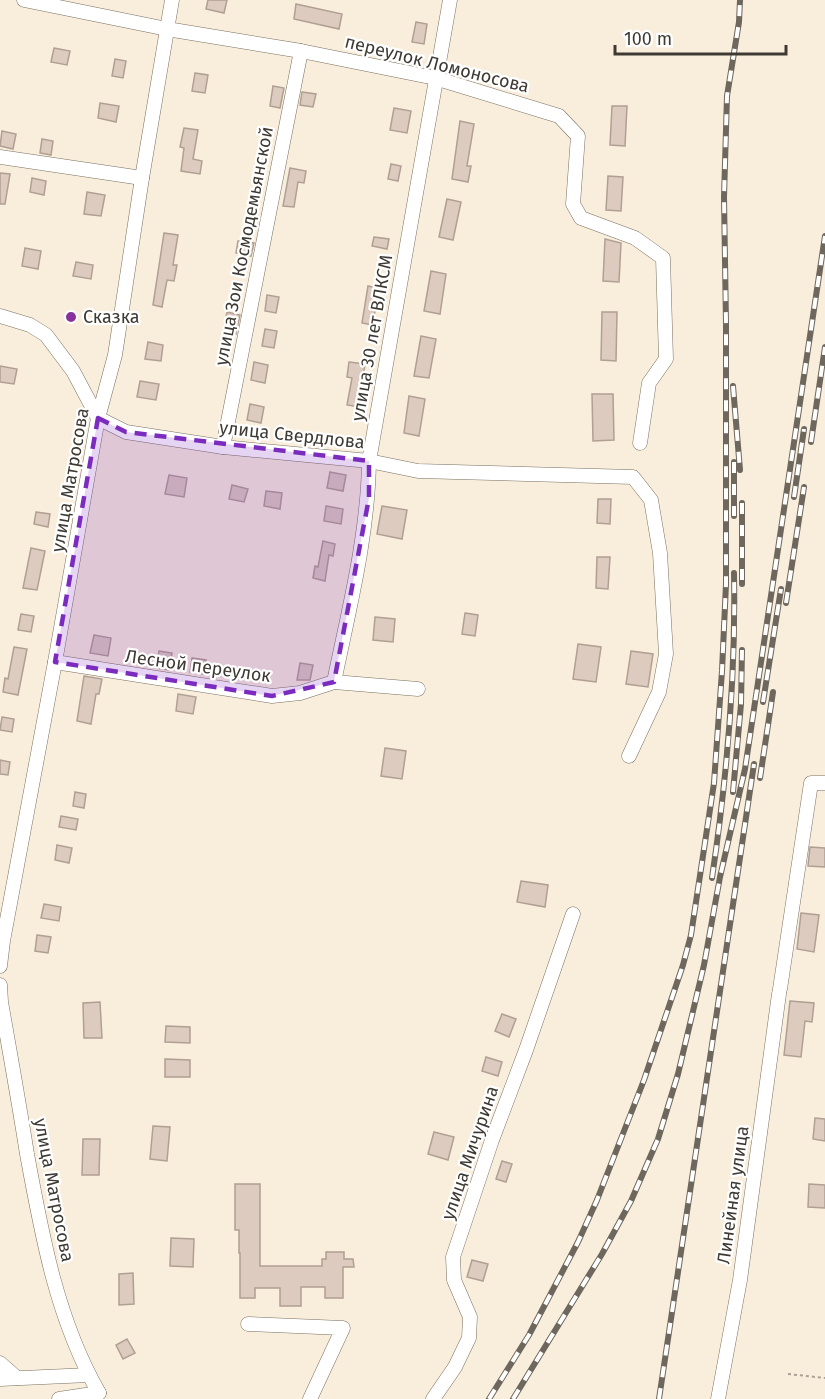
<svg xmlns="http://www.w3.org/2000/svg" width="825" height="1399" font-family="'Fira Sans',sans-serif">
<rect width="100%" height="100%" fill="#f9eedc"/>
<g fill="#ddcbbf" stroke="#b09f93" stroke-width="1.5">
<path d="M208 0H227L224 13 206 9Z"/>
<path d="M296 4 342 14 339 29 294 19Z"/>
<path d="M416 22 427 24 424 44 412 42Z"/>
<path d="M54 48 70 51 67 65 51 62Z"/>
<path d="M115 59 126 61 123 78 112 76Z"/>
<path d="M195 73 208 75 205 93 192 91Z"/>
<path d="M273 86 284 88 280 108 270 106Z"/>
<path d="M302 92 316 94 313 107 300 105Z"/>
<path d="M100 103 119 106 116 122 98 118Z"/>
<path d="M612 106H627L625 146 610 145Z"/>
<path d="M394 108 411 111 407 133 390 130Z"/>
<path d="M460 121 474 124 467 166H471L468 182 452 179Z"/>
<path d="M184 128 198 130 193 159 202 161 200 174 181 171 184 148 180 147Z"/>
<path d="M2 131 16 134 13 149 0 146Z"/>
<path d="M42 139 53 141 51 155 40 153Z"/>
<path d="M391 164 401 166 398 181 388 179Z"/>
<path d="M290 168 306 171 304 183 298 182 294 207 283 206Z"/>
<path d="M0 173 10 174 5 204H0Z"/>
<path d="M608 176 623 177 621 211 606 210Z"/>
<path d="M32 178 46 181 44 195 30 192Z"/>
<path d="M87 192 105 195 101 216 84 214Z"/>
<path d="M447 199 461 202 453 240 439 237Z"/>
<path d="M164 233 178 235 173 265H177L174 281 167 280 162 307 153 305Z"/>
<path d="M374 237 389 239 387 249 372 246Z"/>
<path d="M605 239 621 243 619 282 603 281Z"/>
<path d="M238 241 254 243 251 256 236 253Z"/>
<path d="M25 248 41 251 38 269 22 266Z"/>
<path d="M76 262 93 265 91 279 73 276Z"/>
<path d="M431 271 446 274 440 314 424 311Z"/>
<path d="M368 286 378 288 373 325 362 323Z"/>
<path d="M267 295 279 297 276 313 265 311Z"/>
<path d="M227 312 240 315 236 334 223 332Z"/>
<path d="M602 312H617L616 361 601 360Z"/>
<path d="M265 329 277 331 274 348 262 346Z"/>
<path d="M421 336 436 339 429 378 414 376Z"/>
<path d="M148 342 163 345 161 361 145 359Z"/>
<path d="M254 362 268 365 265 383 251 380Z"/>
<path d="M349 362 365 364 359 407 347 405 352 378 347 377Z"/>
<path d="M0 366 17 369 14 384 0 382Z"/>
<path d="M140 381 159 384 156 400 137 397Z"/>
<path d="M592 394H613L614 440 593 441Z"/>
<path d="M409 396 425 399 419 436 404 433Z"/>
<path d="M250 404 264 407 261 423 247 420Z"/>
<path d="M330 472 346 475 343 491 327 488Z"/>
<path d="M169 475 187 478 184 497 165 494Z"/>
<path d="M232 485 248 489 244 502 229 499Z"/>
<path d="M266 491 282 493 280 509 264 506Z"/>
<path d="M598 499H611L610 524 597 523Z"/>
<path d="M326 506 343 509 341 524 324 521Z"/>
<path d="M382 506 407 510 402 539 377 534Z"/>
<path d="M36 512 50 514 48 527 34 524Z"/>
<path d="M323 541 335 544 333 556 329 555 325 581 313 578 315 566 318 567Z"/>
<path d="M31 548 45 551 37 590 23 588Z"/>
<path d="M597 557H610L608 589 596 588Z"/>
<path d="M465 613 478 615 475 636 462 634Z"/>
<path d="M21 614 34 616 31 632 18 630Z"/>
<path d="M375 617 395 619 393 642 373 640Z"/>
<path d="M94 635 111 638 108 656 90 653Z"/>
<path d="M578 644 601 647 596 682 573 679Z"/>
<path d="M14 647 27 649 18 695 3 692 5 678 8 679Z"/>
<path d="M159 651 172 653 169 670 156 668Z"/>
<path d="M631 651 653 654 648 687 626 684Z"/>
<path d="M192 658 206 660 204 674 190 672Z"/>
<path d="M300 663 313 665 310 680H297Z"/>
<path d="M84 676 102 679 99 694H96L91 724 77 721Z"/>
<path d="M178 694 196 697 193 714 176 711Z"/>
<path d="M2 717 14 719 12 732 0 730Z"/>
<path d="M385 748 406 751 402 779 381 776Z"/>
<path d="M0 760 10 762 8 775 0 774Z"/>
<path d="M75 792 86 794 84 808 73 806Z"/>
<path d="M61 816 78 819 76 830 59 827Z"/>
<path d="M57 845 72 848 69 863 55 860Z"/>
<path d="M810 847 825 848V867L808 866Z"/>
<path d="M521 881 548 885 545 907 517 902Z"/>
<path d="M44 904 61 907 59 921 41 918Z"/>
<path d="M801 913 819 915 814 952 797 949Z"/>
<path d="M37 935 51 937 48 953 35 951Z"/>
<path d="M790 1001 814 1003 812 1022 805 1021 801 1057 784 1055Z"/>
<path d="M100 1002 102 1038H84L83 1003Z"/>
<path d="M502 1014 516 1019 509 1037 495 1031Z"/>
<path d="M166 1026 190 1027V1043L165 1042Z"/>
<path d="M486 1057 502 1062 498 1076 482 1071Z"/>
<path d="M165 1059 190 1060V1077H165Z"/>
<path d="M815 1118 825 1119V1141L813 1139Z"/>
<path d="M153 1126 170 1127 167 1161 150 1159Z"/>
<path d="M434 1132 454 1137 448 1160 428 1154Z"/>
<path d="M83 1139H100L99 1175H82Z"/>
<path d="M502 1161 512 1164 506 1182 496 1179Z"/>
<path d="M235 1184H260V1266H322V1259H326V1252H344V1259H353L354 1267H343V1298H325V1287H301V1306H280V1288H255V1298H240V1253H239V1230H235Z"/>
<path d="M809 1184 825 1185V1208L808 1207Z"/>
<path d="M171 1238 194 1239 193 1267 170 1266Z"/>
<path d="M472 1260 488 1264 483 1281 467 1277Z"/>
<path d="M133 1273 134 1304 119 1305V1274Z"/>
<path d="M127 1339 135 1353 123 1359 116 1345Z"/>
</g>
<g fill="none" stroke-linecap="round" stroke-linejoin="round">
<g stroke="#797060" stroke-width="15">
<g id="minor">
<path d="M24 0 167 29 301 51 435 78 559 116 578 136 573 204 581 218 635 238 663 258 666 359 649 383 640 443"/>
<path d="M0 157 142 178"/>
<path d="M0 316 30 325 46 335 73 371 98 418 126 432 223 447 369 461 418 471 633 477 651 500 660 553 666 654 659 692 629 756"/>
<path d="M223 447 301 51"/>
<path d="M55 662 272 696 300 693 334 682 418 689"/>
<path d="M334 682C349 609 368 536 369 461L450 0"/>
<path d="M0 966 3 941 55 662 98 418 115 355 142 178 172 0"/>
<path d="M0 985 1 1002C10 1053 19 1103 27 1154 42 1236 57 1320 99 1393"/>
<path d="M780 989 811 783H825"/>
<path d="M248 1324 343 1328 310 1399"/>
<path d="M0 1363 17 1378"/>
<path d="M0 1379 89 1375"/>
<path d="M59 1399 99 1393"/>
<path d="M433 1399 455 1367 469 1338 470 1317 454 1280 453 1257 492 1140 526 1050 573 914"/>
<path d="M718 1399 740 1280 779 994"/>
</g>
</g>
<path stroke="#a9a194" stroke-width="2" stroke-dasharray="3 3" stroke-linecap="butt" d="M788 1374 825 1378"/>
<use href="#minor" stroke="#fff" stroke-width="14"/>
<g stroke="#6d675d" stroke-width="6">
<g id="rail">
<path d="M733 386 740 470"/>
<path d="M811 442 825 347"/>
<path d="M734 462V516"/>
<path d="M794 497 804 429"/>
<path d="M742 503V584"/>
<path d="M786 603 804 487"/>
<path d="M763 702 781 589"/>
<path d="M760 778 773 692"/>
<path d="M733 792 741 704 742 650"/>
<path d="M712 878C727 777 736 675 734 573"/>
<path d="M489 1399 529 1335 578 1242 597 1200 644 1080 683 965 691 935 714 783 722 671 726 584V324L724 197 727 96 739 22 740 0"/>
<path d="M513 1399 602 1254 631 1201 658 1139 678 1074 704 965 720 877 745 769 825 236"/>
<path d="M659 1399 754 764"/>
</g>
</g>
<use href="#rail" stroke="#fff" stroke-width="4" stroke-dasharray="11" stroke-linecap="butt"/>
</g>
<path fill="#7b2cbf" fill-opacity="0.2" stroke="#7b2cbf" stroke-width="4.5" stroke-dasharray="12 8" stroke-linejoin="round" d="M98 418 126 432 369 461V498L334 682 272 696 55 662Z"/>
<circle fill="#8a309c" stroke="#fff" stroke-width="2" cx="71" cy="317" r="6"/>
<g text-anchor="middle" stroke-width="4.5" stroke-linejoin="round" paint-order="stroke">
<g font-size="18" fill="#3e3a33" stroke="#fff">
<text transform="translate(437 64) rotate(14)" y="6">переулок Ломоносова</text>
<text transform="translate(244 246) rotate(-79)" y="6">улица Зои Космодемьянской</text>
<text transform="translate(372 338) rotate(-80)" y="6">улица 30 лет ВЛКСМ</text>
<text transform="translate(292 435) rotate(6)" y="6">улица Свердлова</text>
<text transform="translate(70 480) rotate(-80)" y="6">улица Матросова</text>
<text transform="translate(198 666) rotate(8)" y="6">Лесной переулок</text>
<text transform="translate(470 1153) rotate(-71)" y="6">улица Мичурина</text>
<text transform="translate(54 1190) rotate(79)" y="6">улица Матросова</text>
<text transform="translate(733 1195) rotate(-82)" y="6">Линейная улица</text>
</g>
<g font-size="18" fill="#3e3a33" stroke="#fff" text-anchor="start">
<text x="83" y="323">Сказка</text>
</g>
</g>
<path d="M615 45v9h171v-9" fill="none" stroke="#3e3a33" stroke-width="3"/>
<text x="624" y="45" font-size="18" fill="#3e3a33" stroke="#ffffff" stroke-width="4.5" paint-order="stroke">100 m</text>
</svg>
